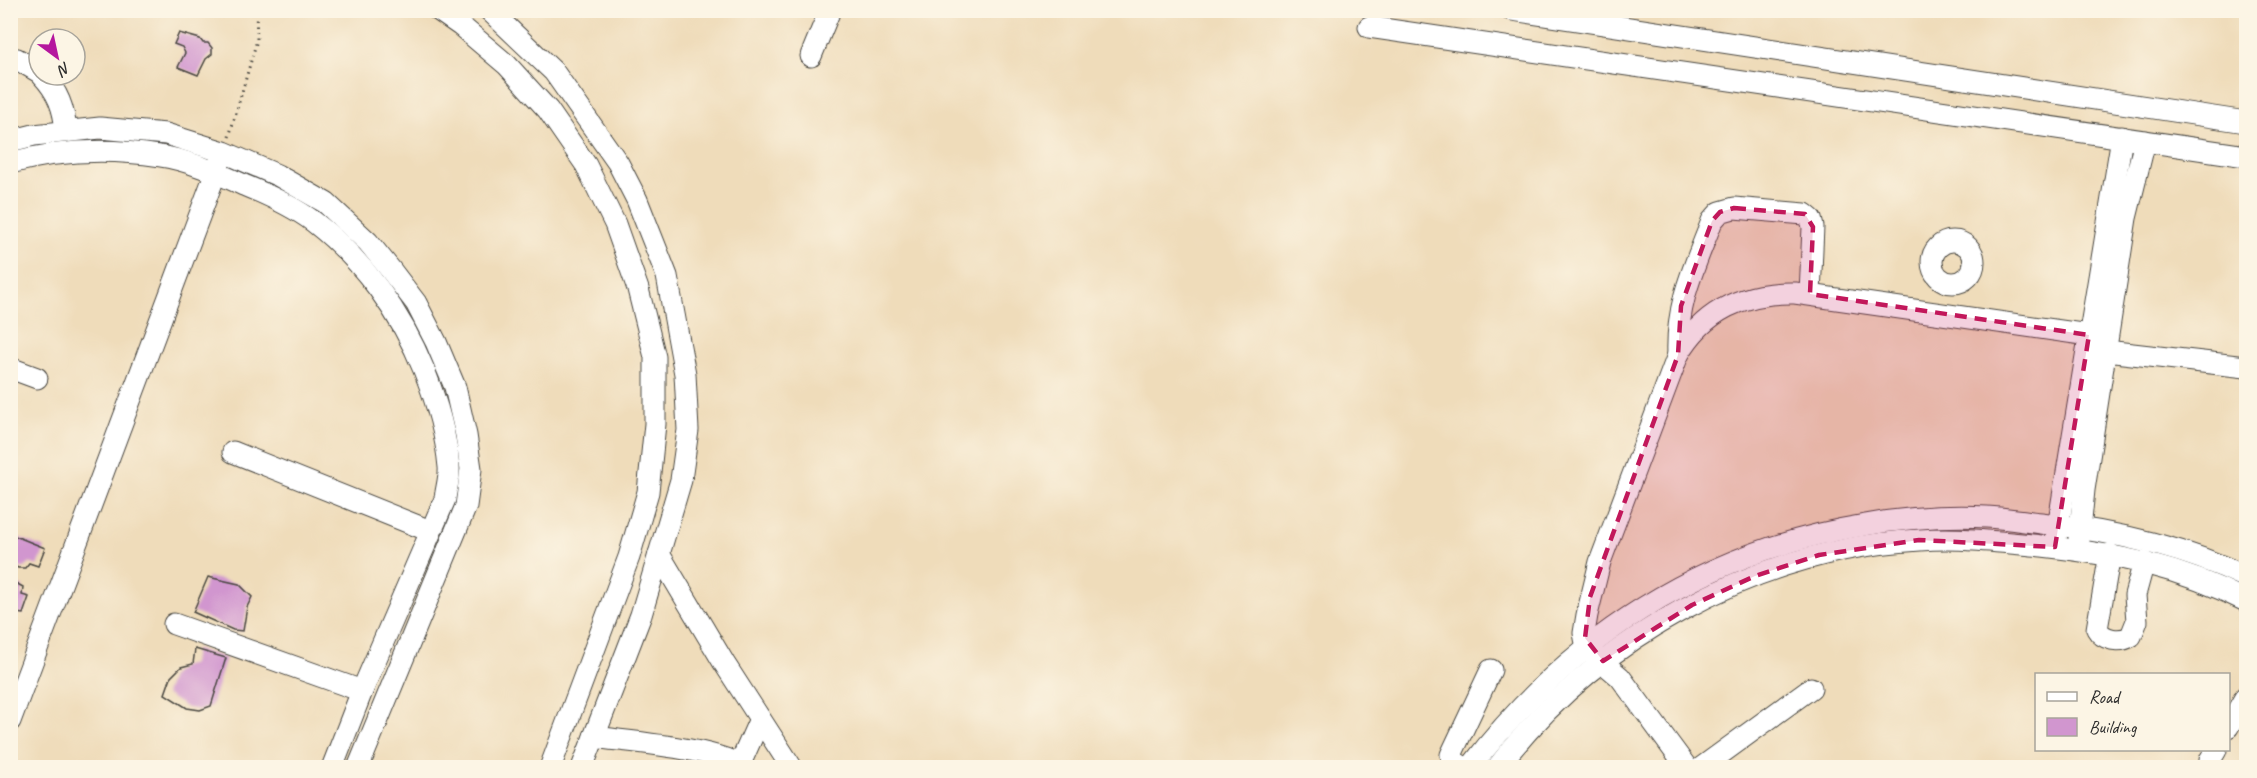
<svg xmlns="http://www.w3.org/2000/svg" width="2257" height="778" font-family="Caveat,sans-serif">
<rect width="100%" height="100%" fill="#fcf5e5"/>
<filter id="ink" filterUnits="userSpaceOnUse"><feTurbulence type="fractalNoise" baseFrequency=".0167" numOctaves="2"/><feDisplacementMap in="SourceGraphic" scale="12" xChannelSelector="R" yChannelSelector="G"/><feConvolveMatrix kernelMatrix="1 2 1 2 8 2 1 2 1" color-interpolation-filters="sRGB"/></filter>
<filter id="wash" filterUnits="userSpaceOnUse"><feTurbulence type="fractalNoise" baseFrequency=".008" numOctaves="4" result="noise"/><feDisplacementMap in="SourceGraphic" scale="24" xChannelSelector="R" yChannelSelector="G"/><feGaussianBlur stdDeviation="1.35" result="paint"/><feColorMatrix in="noise" values="0 0 0 0 0 0 0 0 0 0 0 0 0 0 0 0 0 1.4 0 .05"/><feComposite in="paint" operator="in"/></filter>
<g filter="url(#wash)">
<rect width="100%" height="100%" fill="#efdcba"/>
<g id="blocks">
<g fill="#d196cf">
<path d="M179 33 200 39 203 43H208L212 48V54L206 59 198 75 178 67 185 53 182 47 174 44Z"/>
<path d="M10 534 45 548 38 566 29 563 25 568H18L10 564Z"/>
<path d="M208 577 239 584 252 597 247 607 243 631 233 630 193 612Z"/>
<path d="M10 580 23 587 22 595 29 597 23 614 10 612Z"/>
<path d="M195 649 226 658 211 706 200 710 187 708 165 694 171 677 181 667 193 664Z"/>
</g>
</g>
</g>
<g filter="url(#ink)">
<use href="#blocks" fill-opacity="0" stroke="#484640" stroke-width="1.5"/>
<g fill="none" stroke-linecap="round" stroke-linejoin="round">
<g stroke="#484640" stroke-width="23">
<g id="minor">
<path d="M438 10 461 26 507 65 548 110 586 165 615 224 638 289 655 357V424L648 492 629 557 550 768"/>
<path d="M489 10 554 72 618 163 637 200 667 276 685 374 688 430 681 480 641 615 582 768"/>
<path d="M1512 10 2246 122"/>
<path d="M1369 27 2246 156"/>
<path d="M811 56 830 10"/>
<path d="M10 58 17 59 39 72"/>
<path d="M42 75C58 92 64 108 66 131"/>
<path d="M10 141 34 135 100 128 166 134 224 152 277 175 326 203 368 242 390 269 416 303 436 342 455 387 466 435 471 469 466 506 358 768"/>
<path d="M10 163C59 150 109 148 160 156 189 160 219 174 246 186 268 195 294 207 314 222 363 260 401 313 424 370 436 400 446 434 449 467 450 477 446 489 445 499L362 691 332 768"/>
<circle cx="1953" cy="262" r="21"/>
<path d="M2106 351 2246 367"/>
<path d="M1678 355C1676 303 1694 268 1712 221L1720 212 1734 208 1805 214 1811 219 1813 227 1810 294"/>
<path d="M10 368 37 378"/>
<path d="M233 452 430 531"/>
<path d="M2056 539 2122 137"/>
<path d="M2079 540 2084 490 2126 218 2145 141"/>
<path d="M659 554 724 663 792 768"/>
<path d="M2110 554 2097 629C2103 640 2120 643 2131 636L2137 621 2135 595 2144 562"/>
<path d="M174 624 362 691"/>
<path d="M10 721 220 161"/>
<path d="M2228 727 2246 696"/>
<path d="M594 737C629 742 717 748 744 768"/>
<path d="M2210 760 2216 750"/>
<path d="M740 764 760 719"/>
<path d="M1465 768 1455 762 1451 755 1491 670"/>
<path d="M1470 768C1569 638 1703 551 1865 525 1905 518 1947 515 1987 517 2005 518 2023 521 2041 523 2112 531 2182 546 2246 577"/>
<path d="M1497 768C1596 638 1756 549 1920 540 1961 537 2001 542 2042 546 2116 554 2180 567 2246 601"/>
<path d="M1687 768 1620 677 1594 655 1586 643 1584 633 1587 615 1600 562 1678 355C1704 310 1744 292 1795 293L2089 335"/>
<path d="M1701 768 1811 688"/>
</g>
</g>
<path stroke="#484640" stroke-width="3" stroke-dasharray="1.5 4.5" stroke-linecap="butt" d="M229 137 257 40 256 10"/>
<use href="#minor" stroke="#fff" stroke-width="21"/>
</g>
</g>
<path fill="#c2185b" fill-opacity="0.2" stroke="#c2185b" stroke-width="4.5" stroke-dasharray="12 8" stroke-linejoin="round" d="M1734 208 1805 214 1813 227 1810 294 2089 335 2055 547 1919 540 1819 555 1755 576 1692 605 1603 661 1585 638 1590 597 1678 355 1681 306 1712 221 1720 212Z"/>
<rect width="2257" height="778" fill="none" stroke="#fcf5e5" stroke-width="36"/>
<rect x="2035" y="673" width="195" height="78" fill="#fcf5e5" stroke="#a8a49b" stroke-width="1.5"/>
<rect x="2047" y="692" width="30" height="9" fill="#ffffff" stroke="#a8a49b" stroke-width="1.5"/>
<text x="2089" y="703" font-size="18" fill="#2b2b2b">Road</text>
<rect x="2047" y="718" width="30" height="18" fill="#d196cf" stroke="#a8a49b" stroke-width="1.5"/>
<text x="2089" y="733" font-size="18" fill="#2b2b2b">Building</text>
<g transform="translate(57 57) rotate(147)"><circle r="28" fill="#fcf5e5" stroke="#a8a49b" stroke-width="1.5"/>
<path d="M0-4.5L10 22L0 15L-10 22Z" fill="#b5179e"/>
<text y="-9" font-size="16" font-weight="bold" text-anchor="middle" fill="#2b2b2b">N</text>
</g>
</svg>
